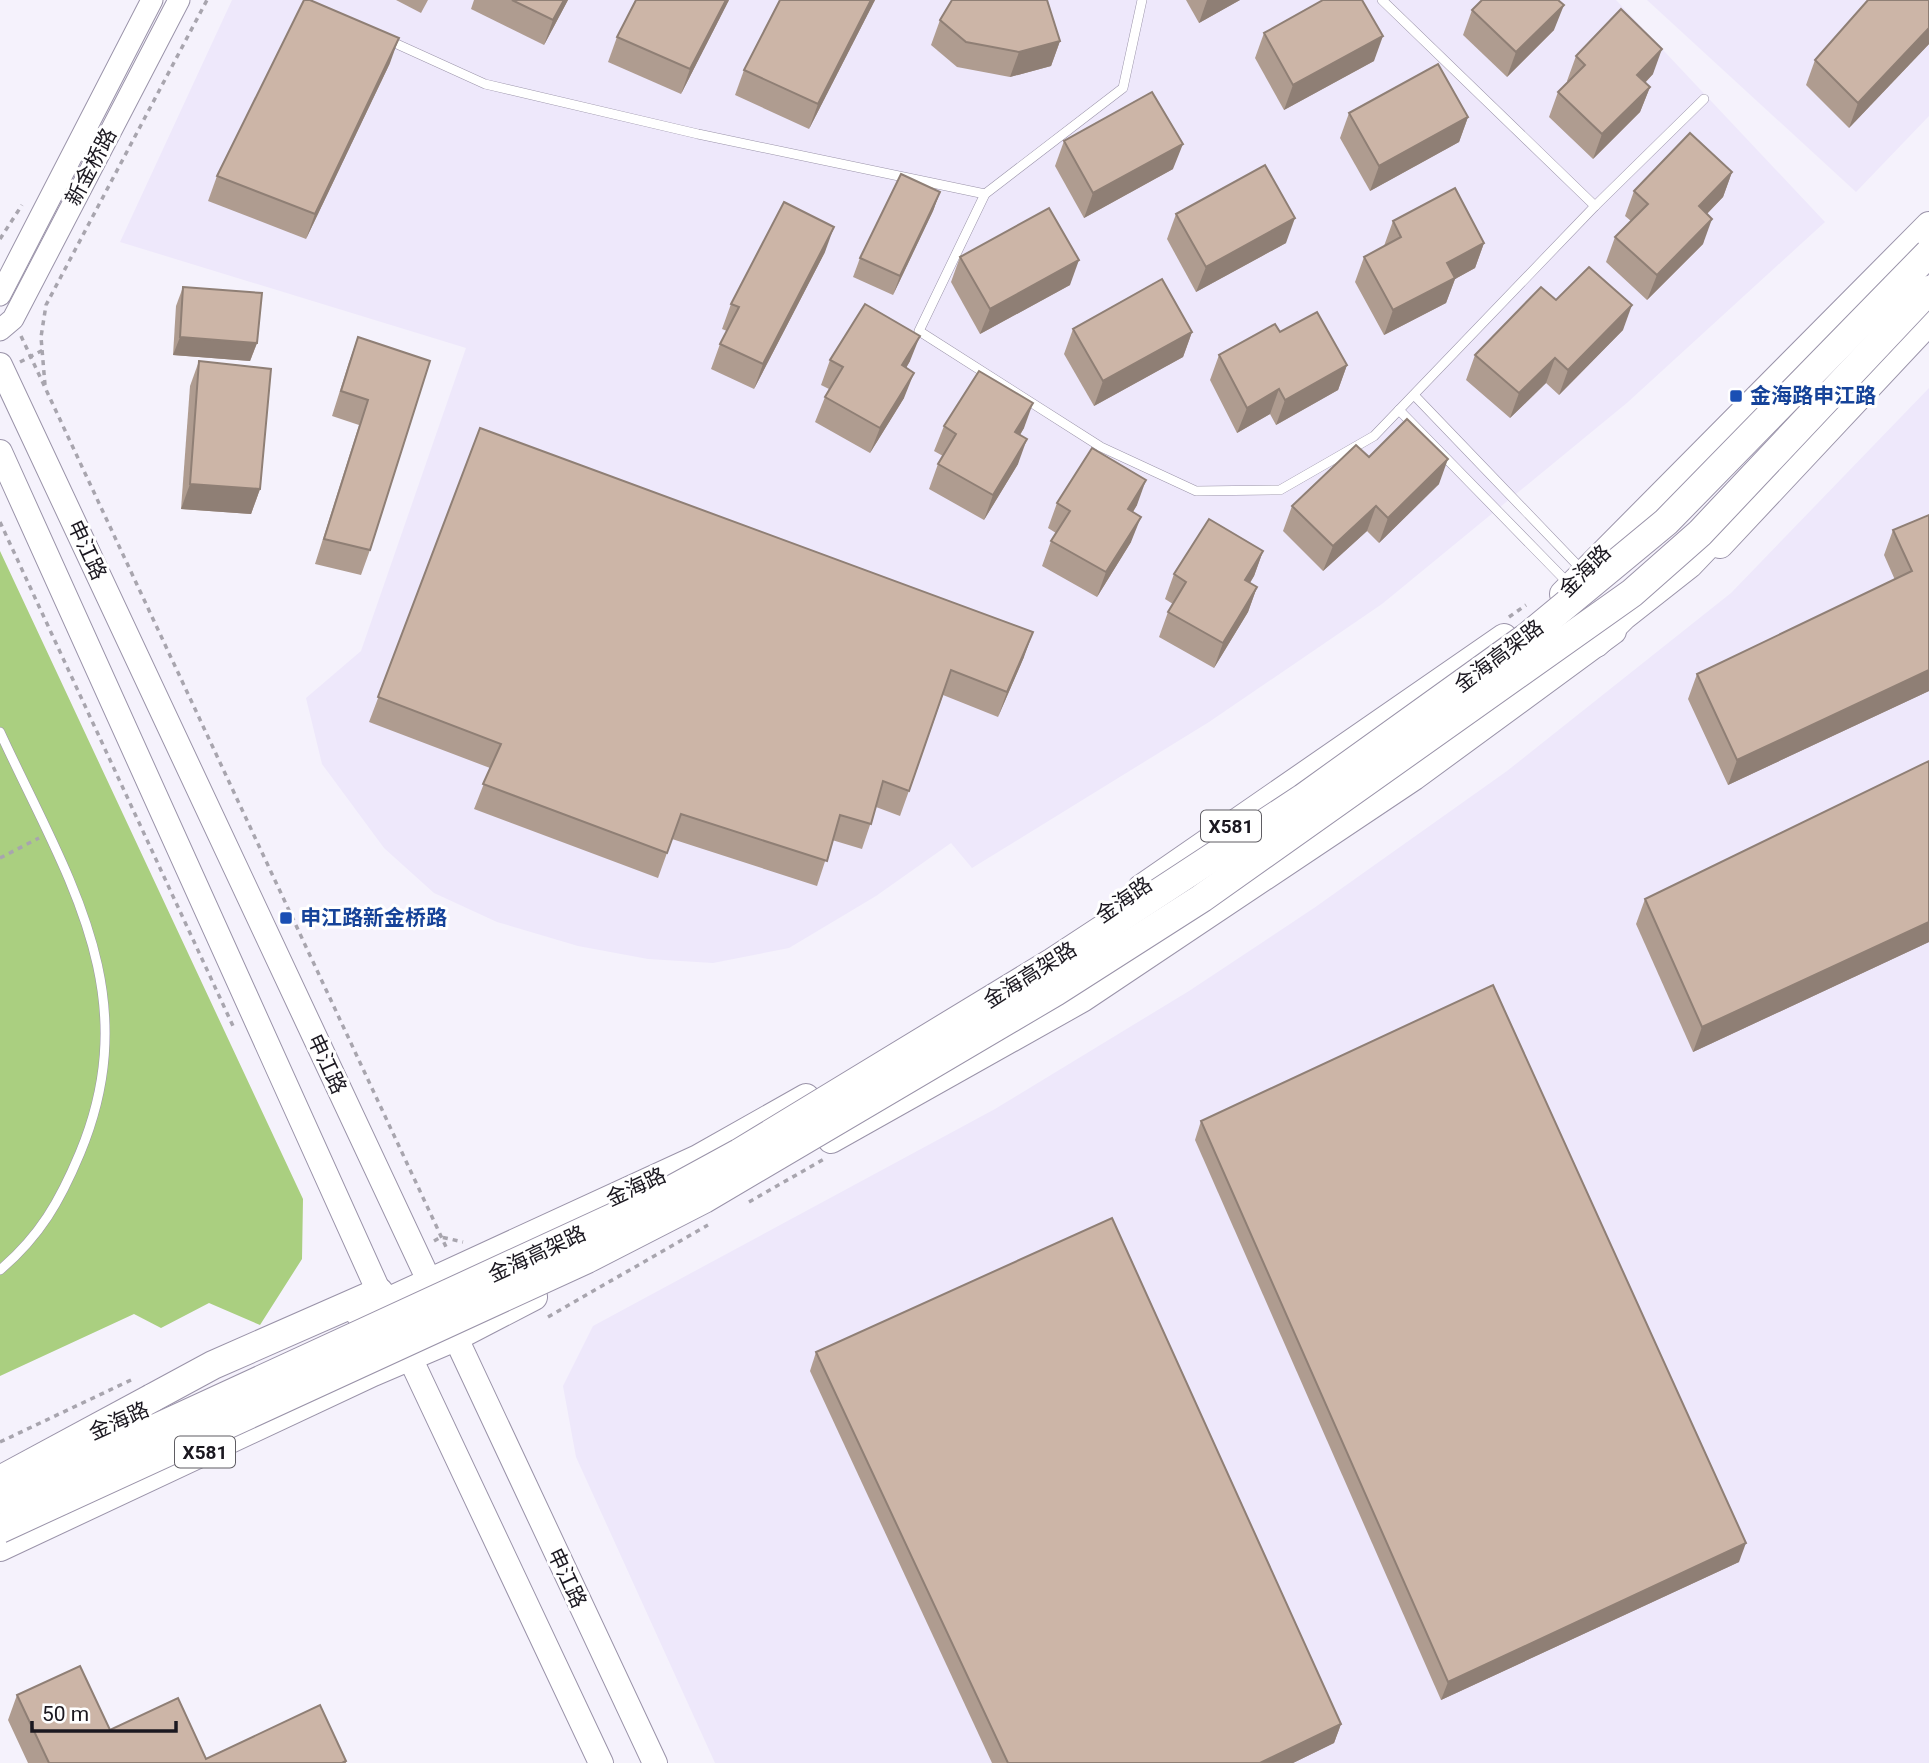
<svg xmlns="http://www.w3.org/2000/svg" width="1929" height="1763" font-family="Roboto,'Noto Sans SC',sans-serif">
<rect width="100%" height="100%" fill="#f5f2fc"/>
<g fill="#eee8fb">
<path d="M232 0H1616L1825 222 1628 402 1382 604 1209 722 972 868 951 843 876 896 789 948 713 963 648 959 578 946 497 922 434 893 384 848 322 764 306 698 361 651 466 348 120 242Z"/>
<path d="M1647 0H1929V116L1856 192Z"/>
<path d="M1929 388V1763H715L576 1457 563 1386 593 1326 995 1109 1189 991 1314 908 1507 771 1731 593Z"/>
</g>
<path fill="#aacf80" d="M0 551 303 1199 302 1259 260 1325 209 1303 161 1328 134 1314 0 1376Z"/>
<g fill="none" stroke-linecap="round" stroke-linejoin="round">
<g stroke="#9a93a9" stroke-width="10">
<g id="service">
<path d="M1142 0 1123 88 985 194 919 331 1101 447 1196 491 1280 490 1374 436 1595 206 1704 99"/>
<path d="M1382 0 1595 206"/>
<path d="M388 40 485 84 698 134 985 194"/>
<path d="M1414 395 1583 571"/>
<path d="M1399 410 1569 584"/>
<path d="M0 732C66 876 147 992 80 1153 60 1201 40 1236 0 1270"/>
</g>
</g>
<g stroke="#9a93a9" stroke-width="23">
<g id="tertiary">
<path d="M0 295 152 0"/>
<path d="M0 330 13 319 179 0"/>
</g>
</g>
<g stroke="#9a93a9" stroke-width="26">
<g id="secondary">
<path d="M0 365 655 1763"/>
<path d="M0 452 379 1292 601 1763"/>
</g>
</g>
<g stroke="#9a93a9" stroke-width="28">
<g id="primary">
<path d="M1720 545 1929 322"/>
<path d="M1563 594 1929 225"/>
<path d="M1141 888 1504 637"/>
<path d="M831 1140 1082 999 1414 777 1613 631"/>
<path d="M359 1314 698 1158 806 1097"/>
<path d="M0 1548 373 1373 455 1338 534 1297"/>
</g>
</g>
<g stroke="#9a93a9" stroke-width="30">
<g id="trunk">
<path d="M1596 643 1623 616 1689 564 1731 520"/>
<path d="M152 1398 213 1365 379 1292"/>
</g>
</g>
<g stroke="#a8a5ae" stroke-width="3.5" stroke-dasharray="5 5" stroke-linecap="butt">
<path d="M0 239 22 205"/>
<path d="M21 336 447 1249"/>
<path d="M20 362 43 350"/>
<path d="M45 385 41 337 46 305 207 0"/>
<path d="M0 522 233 1026"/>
<path d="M1509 617 1526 605"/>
<path d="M0 858 39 838"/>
<path d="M749 1202 824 1159"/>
<path d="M434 1241 441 1237 463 1242"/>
<path d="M548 1317 708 1225"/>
<path d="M0 1442 131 1380"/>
</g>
<use href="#service" stroke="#fff" stroke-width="9"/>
<use href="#tertiary" stroke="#fff" stroke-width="21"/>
<use href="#secondary" stroke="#fff" stroke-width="24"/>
<use href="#primary" stroke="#fff" stroke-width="26"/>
<use href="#trunk" stroke="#fff" stroke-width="28"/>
<g stroke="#9a93a9" stroke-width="30" stroke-linecap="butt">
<g id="trunk-bridge">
<path d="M0 1480 152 1398"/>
<path d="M0 1500 662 1195 739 1153 1053 962 1303 798 1527 637 1666 522 1929 253"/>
<path d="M0 1529 587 1259 704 1199 1055 992 1202 898 1632 593 1700 533 1929 290"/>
</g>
</g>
<use href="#trunk-bridge" stroke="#fff" stroke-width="28"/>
</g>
<g fill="#af9c90">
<path d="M396 0H428L421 13Z"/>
<path d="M474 0H568L544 45 471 9Z"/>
<path d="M729 0 681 94 608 62 617 37Z"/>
<path d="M780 0H875L809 129 735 95 744 70Z"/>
<path d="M1186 0H1240L1199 23Z"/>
<path d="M1929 0V44L1849 128 1806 85 1815 60Z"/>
<path d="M1472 10 1554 30 1507 77 1463 35Z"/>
<path d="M940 20 1060 41 1051 66 1010 77 957 67 931 45Z"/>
<path d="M1264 33 1374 61 1284 110 1255 58Z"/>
<path d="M1576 56 1653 74 1645 83 1650 87 1640 112 1593 159 1549 117 1558 92 1568 82 1567 81Z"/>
<path d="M390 63 306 239 208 201 217 176Z"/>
<path d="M1349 113 1468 117 1459 142 1370 191 1340 138Z"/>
<path d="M1064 141 1173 169 1084 218 1055 166Z"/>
<path d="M1732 172 1723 197 1707 214 1703 244 1647 300 1606 262 1615 237 1631 221 1625 216 1634 191Z"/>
<path d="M940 192 933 211 893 295 853 277 860 258Z"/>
<path d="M1176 214 1286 243 1196 292 1167 239Z"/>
<path d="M1393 221 1484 243 1475 268 1455 279 1446 303 1384 335 1355 282 1364 257 1384 246Z"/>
<path d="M825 252 754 389 711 369 720 344 727 331 722 329 731 304Z"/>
<path d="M960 257 1070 285 980 334 951 282Z"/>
<path d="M183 287 257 343 250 361 173 355 176 306Z"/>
<path d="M1073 329 1192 332 1183 357 1094 406 1064 354Z"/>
<path d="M1623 330 1559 395 1546 383 1510 418 1466 380 1475 355Z"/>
<path d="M1280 332 1347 365 1338 390 1276 425 1270 414 1237 433 1210 380 1219 355Z"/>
<path d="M358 337 430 361 370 550 361 575 315 564 359 425 332 416 349 362Z"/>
<path d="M830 360 910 361 906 368 904 398 870 453 815 422 825 397 829 389 821 385Z"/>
<path d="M199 361 260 489 251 514 181 509 190 386Z"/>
<path d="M944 426 1024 428 1020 435 1018 464 984 520 929 489 938 464 943 456 934 451Z"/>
<path d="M480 428 1024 657 998 717 943 695 900 816 876 807 862 849 832 840 817 886 672 839 658 878 474 809 490 768 369 722Z"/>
<path d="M1369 457 1439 484 1379 543 1367 531 1323 571 1283 531 1292 506Z"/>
<path d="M1057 503 1137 505 1133 512 1131 542 1097 597 1042 566 1051 541 1056 533 1048 528Z"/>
<path d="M1929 515V691L1728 785 1688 699 1697 674 1895 580 1884 555 1893 530Z"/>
<path d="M1263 551 1254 576 1250 583 1257 587 1248 612 1214 668 1159 637 1168 612 1173 604 1165 599 1174 574Z"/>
<path d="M1929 761V942L1693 1052 1636 924 1645 899Z"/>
<path d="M1201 1121 1739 1562 1441 1700 1195 1140Z"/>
<path d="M816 1352 1341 1724 1334 1743 1293 1763H992L810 1371Z"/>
<path d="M17 1695 110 1730 206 1759 346 1761V1763H28L8 1720Z"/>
</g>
<g fill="#8f7f75">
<path d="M564 0H568L544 45 553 20Z"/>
<path d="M726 0H729L681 94 690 69Z"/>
<path d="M871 0H875L809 129 818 104Z"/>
<path d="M1207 0H1240L1199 23Z"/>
<path d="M1564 5 1554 30 1507 77 1516 52Z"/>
<path d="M1929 28V44L1849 128 1858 103Z"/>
<path d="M1383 36 1374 61 1284 110 1293 85Z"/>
<path d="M399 38 390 63 306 239 315 214Z"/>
<path d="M1060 41 1051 66 1010 77 1019 52Z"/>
<path d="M1662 49 1653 74 1628 100 1637 75Z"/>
<path d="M1650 87 1640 112 1593 159 1602 134Z"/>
<path d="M1468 117 1459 142 1370 191 1379 166Z"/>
<path d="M1183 144 1173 169 1084 218 1093 193Z"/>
<path d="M1732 172 1723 197 1690 231 1699 206Z"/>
<path d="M940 192 933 211 893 295 900 276Z"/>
<path d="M1295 218 1286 243 1196 292 1206 267Z"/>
<path d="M1712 219 1703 244 1647 300 1657 275Z"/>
<path d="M834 227 825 252 754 389 763 364Z"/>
<path d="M1484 243 1475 268 1455 279 1446 303 1384 335 1393 310 1447 263Z"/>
<path d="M1079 260 1070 285 980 334 990 309Z"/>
<path d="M1632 305 1623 330 1559 395 1568 370Z"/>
<path d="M1192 332 1183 357 1094 406 1103 381Z"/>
<path d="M920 336 910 361 893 390 902 365Z"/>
<path d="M180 337 257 343 250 361 173 355Z"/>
<path d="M1555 358 1546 383 1510 418 1519 393Z"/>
<path d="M1347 365 1338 390 1276 425 1285 400Z"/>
<path d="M914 373 904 398 870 453 880 428Z"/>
<path d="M1279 389 1270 414 1237 433 1247 408Z"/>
<path d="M1033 403 1024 428 1006 457 1015 432Z"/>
<path d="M1027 439 1018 464 984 520 993 495Z"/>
<path d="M1448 459 1439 484 1379 543 1388 518Z"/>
<path d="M1146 480 1137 505 1119 534 1128 509Z"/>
<path d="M190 484 260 489 251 514 181 509Z"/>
<path d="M1376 506 1367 531 1323 571 1333 546Z"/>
<path d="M1141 517 1131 542 1097 597 1106 572Z"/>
<path d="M1263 551 1254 576 1236 605 1245 580Z"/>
<path d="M1257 587 1248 612 1214 668 1223 643Z"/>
<path d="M1033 632 1024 657 998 717 1007 692Z"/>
<path d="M1929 670V691L1728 785 1737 760Z"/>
<path d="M1929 922V942L1693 1052 1702 1027Z"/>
<path d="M1746 1543 1739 1562 1441 1700 1448 1682Z"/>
<path d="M1341 1724 1334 1743 1293 1763H1260Z"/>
</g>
<g fill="#ccb5a7" stroke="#8f7f75" stroke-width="2">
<path d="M304 0H310L399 38 315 214 217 176Z"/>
<path d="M512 0H564L553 20Z"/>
<path d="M636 0H726L690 69 617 37Z"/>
<path d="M780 0H871L818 104 744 70Z"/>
<path d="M952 0H1047L1060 41 1019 52 966 42 940 20Z"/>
<path d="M1323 0H1362L1383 36 1293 85 1264 33Z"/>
<path d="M1482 0H1558L1564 5 1516 52 1472 10Z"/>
<path d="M1868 0H1929V28L1858 103 1815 60Z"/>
<path d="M1621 9 1662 49 1637 75 1650 87 1602 134 1558 92 1585 65 1576 56Z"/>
<path d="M1438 64 1468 117 1379 166 1349 113Z"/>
<path d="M1152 92 1183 144 1093 193 1064 141Z"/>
<path d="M1690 133 1732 172 1699 206 1712 219 1657 275 1615 237 1648 204 1634 191Z"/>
<path d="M1265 165 1295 218 1206 267 1176 214Z"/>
<path d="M901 174 940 192 900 276 860 258Z"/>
<path d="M1455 188 1484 243 1447 263 1455 278 1393 310 1364 257 1401 237 1393 221Z"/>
<path d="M784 202 834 227 763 364 720 344 739 307 731 304Z"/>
<path d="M1049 208 1079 260 990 309 960 257Z"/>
<path d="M1589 267 1632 305 1568 370 1555 358 1519 393 1475 355 1541 287 1556 300Z"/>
<path d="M1162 279 1192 332 1103 381 1073 329Z"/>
<path d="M183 287 262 293 257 343 180 337Z"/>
<path d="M865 304 920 336 902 365 914 373 880 428 825 397 843 367 830 360Z"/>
<path d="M1317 312 1347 365 1285 400 1279 389 1247 408 1219 355 1275 324 1280 332Z"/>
<path d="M358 337 430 361 370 550 324 539 368 400 341 391Z"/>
<path d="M199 361 271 369 260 489 190 484Z"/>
<path d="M979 371 1033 403 1015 432 1027 439 993 495 938 464 956 434 944 426Z"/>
<path d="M1407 419 1448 459 1388 518 1376 506 1333 546 1292 506 1356 445 1369 457Z"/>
<path d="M480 428 1033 632 1007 692 951 670 909 791 883 781 871 824 840 815 827 861 681 814 667 853 483 784 501 744 378 697Z"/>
<path d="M1092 448 1146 480 1128 509 1141 517 1106 572 1051 541 1070 511 1057 503Z"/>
<path d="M1929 515V670L1737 760 1697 674 1912 571 1893 530Z"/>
<path d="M1209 519 1263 551 1245 580 1257 587 1223 643 1168 612 1186 582 1174 574Z"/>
<path d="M1929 761V922L1702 1027 1645 899Z"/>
<path d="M1493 985 1746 1543 1448 1682 1201 1121Z"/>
<path d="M1112 1218 1341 1724 1260 1763H1008L816 1352Z"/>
<path d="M80 1666 110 1730 178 1698 206 1759 320 1705 346 1761 342 1763H49L17 1695Z"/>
</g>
<g fill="#1a4fb4" stroke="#fff" stroke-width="2.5">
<rect x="1729" y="389" width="14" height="14" rx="3.5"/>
<rect x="279" y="911" width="14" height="14" rx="3.5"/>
</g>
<g text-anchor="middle" stroke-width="6" stroke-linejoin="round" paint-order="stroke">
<g fill="#fff" stroke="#5f5d63" stroke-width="2">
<rect x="1201" y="810.5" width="60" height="31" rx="5"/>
<rect x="175" y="1436.5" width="60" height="31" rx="5"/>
</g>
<g font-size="19" font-weight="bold" fill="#1b1820">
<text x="1231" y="833">X581</text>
<text x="205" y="1459">X581</text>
</g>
<g font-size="21" fill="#1b1820" stroke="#fff">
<text transform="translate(91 167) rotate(-62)" y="7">新金桥路</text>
<text transform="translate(87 550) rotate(65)" y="7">申江路</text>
<text transform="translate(1585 571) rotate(-45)" y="7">金海路</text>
<text transform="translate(1499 656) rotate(-37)" y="7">金海高架路</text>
<text transform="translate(1124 900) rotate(-35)" y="7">金海路</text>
<text transform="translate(1030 975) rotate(-32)" y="7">金海高架路</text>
<text transform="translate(327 1064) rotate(65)" y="7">申江路</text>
<text transform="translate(636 1187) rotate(-25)" y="7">金海路</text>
<text transform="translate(537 1254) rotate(-25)" y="7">金海高架路</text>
<text transform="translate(119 1421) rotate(-24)" y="7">金海路</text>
<text transform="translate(567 1578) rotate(65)" y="7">申江路</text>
</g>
<g font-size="21" font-weight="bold" fill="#164399" stroke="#fff" text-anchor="start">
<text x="1750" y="403">金海路申江路</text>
<text x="300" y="925">申江路新金桥路</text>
</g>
</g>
<path d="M32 1721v10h144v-10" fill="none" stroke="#1b1820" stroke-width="3.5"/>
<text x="42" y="1721" font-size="21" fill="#1b1820" stroke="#ffffff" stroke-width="5" paint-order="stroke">50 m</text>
</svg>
